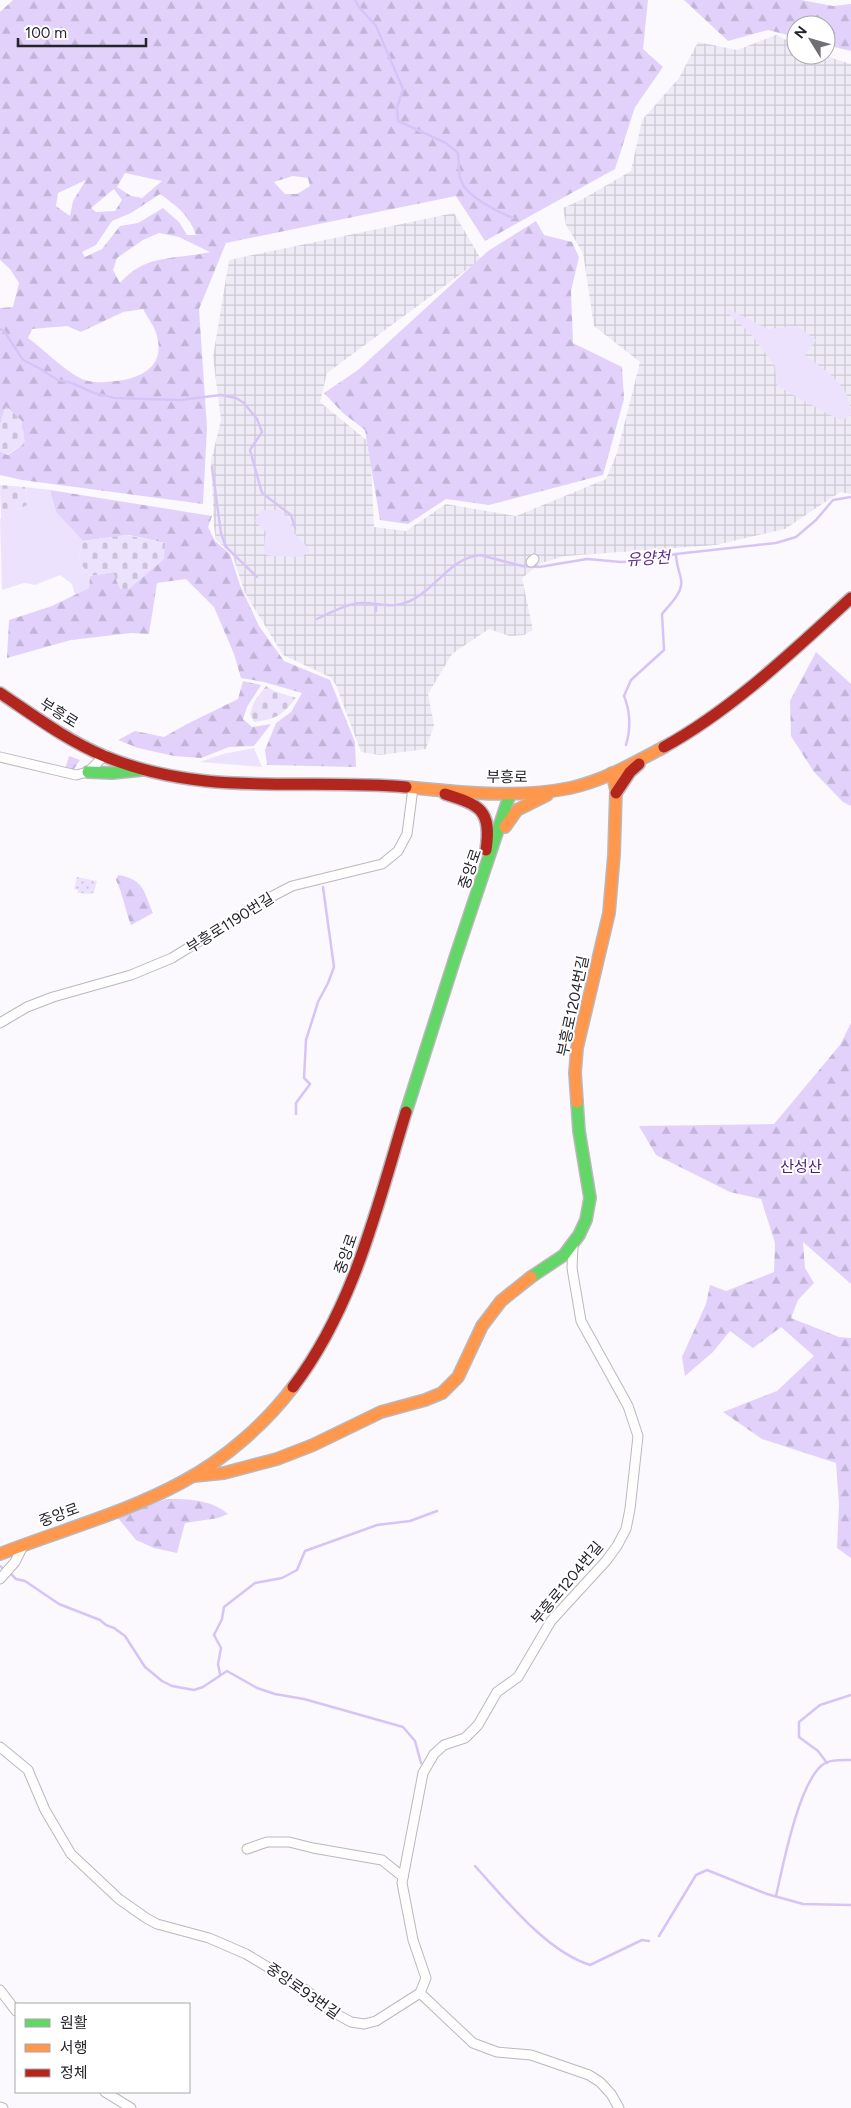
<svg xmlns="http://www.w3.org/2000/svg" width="851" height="2108" font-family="Figtree,'Noto Sans KR',sans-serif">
<defs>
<pattern id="industrial-grid" width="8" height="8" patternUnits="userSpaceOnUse" patternTransform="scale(1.25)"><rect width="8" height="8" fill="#efebf6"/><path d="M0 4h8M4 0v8" fill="none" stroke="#cdc9d3"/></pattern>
<pattern id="forest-firs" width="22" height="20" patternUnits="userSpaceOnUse" patternTransform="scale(1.25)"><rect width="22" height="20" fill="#e2d2fb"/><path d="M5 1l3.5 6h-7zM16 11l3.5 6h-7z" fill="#c2b4d7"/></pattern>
<pattern id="cemetery-stones" width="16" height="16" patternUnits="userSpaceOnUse" patternTransform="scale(1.25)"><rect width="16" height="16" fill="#ede2fe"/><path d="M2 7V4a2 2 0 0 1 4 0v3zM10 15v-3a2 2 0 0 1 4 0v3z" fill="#cbc2da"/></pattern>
<pattern id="park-dots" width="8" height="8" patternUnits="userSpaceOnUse" patternTransform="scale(1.25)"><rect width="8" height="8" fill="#ede2fe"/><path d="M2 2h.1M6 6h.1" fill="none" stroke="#cbc2da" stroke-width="1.8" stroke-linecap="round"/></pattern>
</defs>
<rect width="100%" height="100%" fill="#fbf9fd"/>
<path fill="url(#industrial-grid)" d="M776 35 796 45V55H823L851 64V494L840 492 785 529 716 545 566 556 541 563 522 578 533 630 524 635 510 636 489 629 452 654 428 694 434 725 426 749 380 755 361 752 336 685 330 677 283 655 245 593 232 554 216 540 214 527 211 461 221 420 213 357 229 260 454 213 481 259 327 373 320 402 370 443 374 527 406 531 446 504 516 516 606 479 617 453 640 362 594 326 583 253 566 225 563 208 581 200 631 171 642 120 679 78 698 42 737 50Z"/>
<g fill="#ede2fe">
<path d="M726 308 768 329 797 326 816 340 805 355C827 373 851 384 851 415L842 420 830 415 777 386 775 366 750 333 730 315Z"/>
<path d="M25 487 50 490 56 512 83 541 78 560 90 576 89 588 75 595 72 584 60 575 35 585 24 583 2 590 0 519 27 505Z"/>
<path d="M261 510H281L289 520 294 533 310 550 302 557 272 556 263 554 266 532 255 521Z"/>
<path d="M254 748 262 767 200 762 223 754Z"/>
</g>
<g fill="url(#forest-firs)" fill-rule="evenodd">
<path d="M13 0H648L643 49 663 67 635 107 615 169 485 241 456 196 226 243 199 309 207 428 203 504 22 480 0 475V451L8 455 25 443 6 406 0 425V308L13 307 19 283 10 269 0 260V12ZM125 173 162 181 142 198 131 196 117 187ZM293 176 308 178 310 186 297 194H285L274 182ZM86 180 73 201 70 216 56 206 58 193ZM114 189 122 200 115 211 96 212 91 208ZM160 194C176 205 190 216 196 235H187L179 222 163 208 138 223 120 226 102 249 85 257 82 252 96 245 112 221 131 213ZM159 233 179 237 210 252C176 260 146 253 120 283L113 270 117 258 143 240ZM143 309C147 317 155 327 157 336 165 366 142 378 116 381 104 382 94 384 82 379 62 369 46 351 28 338L32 329 67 326 81 332 123 312Z"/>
<path d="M684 0H801L833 6 851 4V51L826 45V25H796V37L768 30 728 41Z"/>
<path d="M536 221 544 235 572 242 579 257 571 291 573 343 622 367 624 399 603 475 489 505 446 499 408 524 380 520 365 430 343 413 324 393 358 370 488 251Z"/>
<path d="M50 490 212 516 208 527 215 541 230 554 240 585 259 626 284 661 330 680 355 742 356 767 267 765 265 750 276 723 291 712 302 693 264 682 241 678 234 654 214 607 186 579 157 583 149 634 131 633 71 640 7 658 9 620 52 606 89 588 90 576 113 572 165 543 129 535 83 541 56 512Z"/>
<path d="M816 652 851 684V806L843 802 814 772 791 736 790 701Z"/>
<path d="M243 681 261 685 247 707 243 719 252 727 271 724 254 746 229 747 201 758 174 756 138 748 118 740 135 731 164 737 187 724 238 699Z"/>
<path d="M69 756 80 760 74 769H65Z"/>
<path d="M118 875C144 879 144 892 153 913L131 925C125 910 123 894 116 880Z"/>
<path d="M851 1023V1284L803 1242 805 1268 814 1283 798 1300 791 1318 839 1337 851 1338V1558L837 1548 839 1504 836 1463 762 1439 723 1412 777 1391 814 1356 781 1327 753 1348 730 1331 713 1352 685 1376 682 1357 706 1304 710 1285 726 1291 774 1272 775 1243 761 1199 730 1192 656 1155 639 1126 774 1124 840 1045Z"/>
<path d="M166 1499C188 1499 210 1499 228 1514L218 1518 185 1523 177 1553 154 1548 136 1540 118 1518Z"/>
</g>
<g fill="url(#cemetery-stones)">
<path d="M6 406 22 421 25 443 7 455 0 451V425Z"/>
<path d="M0 485 25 487 27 505 1 519Z"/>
<path d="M126 535 165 543 164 559 129 589H120L113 572 90 576 78 560 83 541Z"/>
<path d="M266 686 274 691 296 698C282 716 276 719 254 722L250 714 254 702Z"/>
</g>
<path fill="url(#park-dots)" d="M77 877 97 881 94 892 91 894 77 893 78 890 74 889Z"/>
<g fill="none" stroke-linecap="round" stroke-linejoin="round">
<g stroke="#d7c4f7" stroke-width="2.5">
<path d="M355 0 359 7 376 26 403 89 397 108 398 121 446 143 458 153C459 161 458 173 461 181 467 197 498 212 513 218"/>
<path d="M0 329 4 331 23 360 39 368 58 380 72 383 94 393 115 398 180 400 221 395 236 398 244 403 257 419 262 432 250 450 262 493 291 515 295 528"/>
<path d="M212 467 221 533 226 547 257 577"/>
<path d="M376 604V611"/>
<path d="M317 619C327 614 350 603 360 603 379 602 391 610 410 601 435 590 450 558 480 555L522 566 539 567 587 559 621 562 642 561 676 554 776 543 796 537 816 520 833 500 851 497"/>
<path d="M626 745C631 728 631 713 624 696L631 680 664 650 662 614C669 605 684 592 681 579 679 570 676 563 676 554"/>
<path d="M296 1114V1103L310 1084 304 1078 306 1040 318 1002 328 983 334 967 323 887"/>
<path d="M0 1566 5 1570"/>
<path d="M10 1573 16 1579 25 1581 59 1604 100 1620 106 1625 114 1628 125 1636 145 1667 162 1681 172 1686 194 1690 203 1687 227 1671 257 1688 275 1694 304 1699 403 1727 415 1741 421 1763"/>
<path d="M220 1674 218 1664 221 1648 214 1635 222 1619 224 1607 255 1583 282 1578 297 1570 305 1551 377 1525 410 1521 437 1511"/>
<path d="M827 1763 818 1751 799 1737V1722L820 1705 851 1695"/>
<path d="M475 1866C506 1900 546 1951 590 1965L642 1940 649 1941"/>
<path d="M776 1896C783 1865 798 1787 821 1766 829 1759 841 1760 851 1760"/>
<path d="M659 1936 696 1875 707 1870 767 1894 803 1904 851 1905"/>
</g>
<g stroke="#bab8bc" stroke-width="11">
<g id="street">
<path d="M531 562 534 559"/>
<path d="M0 757 76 775 88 772 105 755"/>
<path d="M0 1023 27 1007 53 997 131 975 172 958 267 899 292 886 382 864 398 851 407 834 413 788"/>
<path d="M0 1579 15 1562 24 1544"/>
<path d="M0 1747 28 1770 45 1810 71 1854 119 1899 146 1918 157 1924 209 1938 246 1954 306 1990 331 2011 351 2022 364 2024 376 2021 420 1993"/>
<path d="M247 1849 267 1842H289L313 1848 382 1860 403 1877"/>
<path d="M0 1990 16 2011"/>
<path d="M420 1993 426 1978 413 1940 402 1883 423 1773 434 1754 444 1745 465 1738 478 1725 497 1692 518 1677 551 1621 606 1561 617 1546 626 1529 630 1509 638 1436 628 1406 581 1321 572 1268 573 1246"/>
<path d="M420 1993 473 2043 497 2052 531 2055 589 2075 600 2082 611 2094 619 2108"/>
<path d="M105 2092 131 2108"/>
<path d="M0 2107 3 2108"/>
</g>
</g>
<g stroke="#bab8bc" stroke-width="14">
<g id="fast">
<path d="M88 772 112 773 142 770"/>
<path d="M406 1112 455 958 510 794"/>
<path d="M531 1277 564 1255 579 1235 586 1220 590 1198 579 1131 577 1102"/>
</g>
</g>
<g stroke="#bab8bc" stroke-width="14">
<g id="slow">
<path d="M406 787C460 792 516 799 570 788 603 781 634 763 664 747"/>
<path d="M505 827 517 810 547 795"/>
<path d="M577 1102 575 1073 577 1048 609 913 614 855 616 790 612 773"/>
<path d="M194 1476 224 1473 277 1459 313 1445 381 1412 425 1400 442 1393 458 1377 482 1326 501 1301 531 1277"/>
<path d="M0 1554C61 1530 126 1513 184 1481 225 1459 265 1424 293 1387"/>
</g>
</g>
<g stroke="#bab8bc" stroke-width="14">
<g id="jam">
<path d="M0 693C33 715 66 740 104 756 205 798 301 778 406 787"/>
<path d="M664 747C733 709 793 651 851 598"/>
<path d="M616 793 630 772 639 764"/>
<path d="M445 794C480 805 492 810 486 850"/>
<path d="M293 1387C354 1307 377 1207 406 1112"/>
</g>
</g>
<use href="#street" stroke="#fefeff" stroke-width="9"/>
<use href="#fast" stroke="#63d668" stroke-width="11"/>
<use href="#slow" stroke="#ff974d" stroke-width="11"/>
<use href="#jam" stroke="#b3261e" stroke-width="11"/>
</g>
<g text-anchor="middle" stroke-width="4" stroke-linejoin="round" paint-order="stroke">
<g font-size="15" fill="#26242b" stroke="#fff">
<text transform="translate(59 713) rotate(32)" y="5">부흥로</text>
<text transform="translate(507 777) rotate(1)" y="5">부흥로</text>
<text transform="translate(470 869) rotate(-71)" y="5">중앙로</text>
<text transform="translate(230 923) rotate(-32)" y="5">부흥로1190번길</text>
<text transform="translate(573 1006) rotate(-78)" y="5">부흥로1204번길</text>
<text transform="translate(346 1254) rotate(-71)" y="5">중앙로</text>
<text transform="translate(59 1515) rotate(-20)" y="5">중앙로</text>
<text transform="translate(567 1583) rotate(-50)" y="5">부흥로1204번길</text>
<text transform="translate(303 1991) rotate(35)" y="5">중앙로93번길</text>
</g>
<g font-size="15" fill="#4d1a7f" stroke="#fff">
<text x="801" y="1172">산성산</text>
</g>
<g font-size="16" font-style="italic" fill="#5e2f94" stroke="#fff">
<text transform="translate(648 558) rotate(-4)" y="6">유양천</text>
</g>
</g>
<rect x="15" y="2003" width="175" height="90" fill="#ffffff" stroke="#a8a7aa"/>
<rect x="25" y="2019" width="25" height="8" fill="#63d668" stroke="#a8a7aa"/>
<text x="60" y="2028" font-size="15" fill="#26242b">원활</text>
<rect x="25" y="2044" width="25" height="8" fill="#ff974d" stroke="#a8a7aa"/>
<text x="60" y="2053" font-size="15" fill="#26242b">서행</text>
<rect x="25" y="2069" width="25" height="8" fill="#b3261e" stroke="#a8a7aa"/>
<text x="60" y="2078" font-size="15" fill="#26242b">정체</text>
<g transform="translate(811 40) rotate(307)"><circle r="24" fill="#ffffff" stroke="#a8a7aa"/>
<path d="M0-4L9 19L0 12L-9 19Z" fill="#716f74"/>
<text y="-8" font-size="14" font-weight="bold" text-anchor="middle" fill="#26242b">N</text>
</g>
<path d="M18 38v8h128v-8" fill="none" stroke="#26242b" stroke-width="2.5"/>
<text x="25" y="38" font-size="15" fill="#26242b" stroke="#ffffff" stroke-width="4" paint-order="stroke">100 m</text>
</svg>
